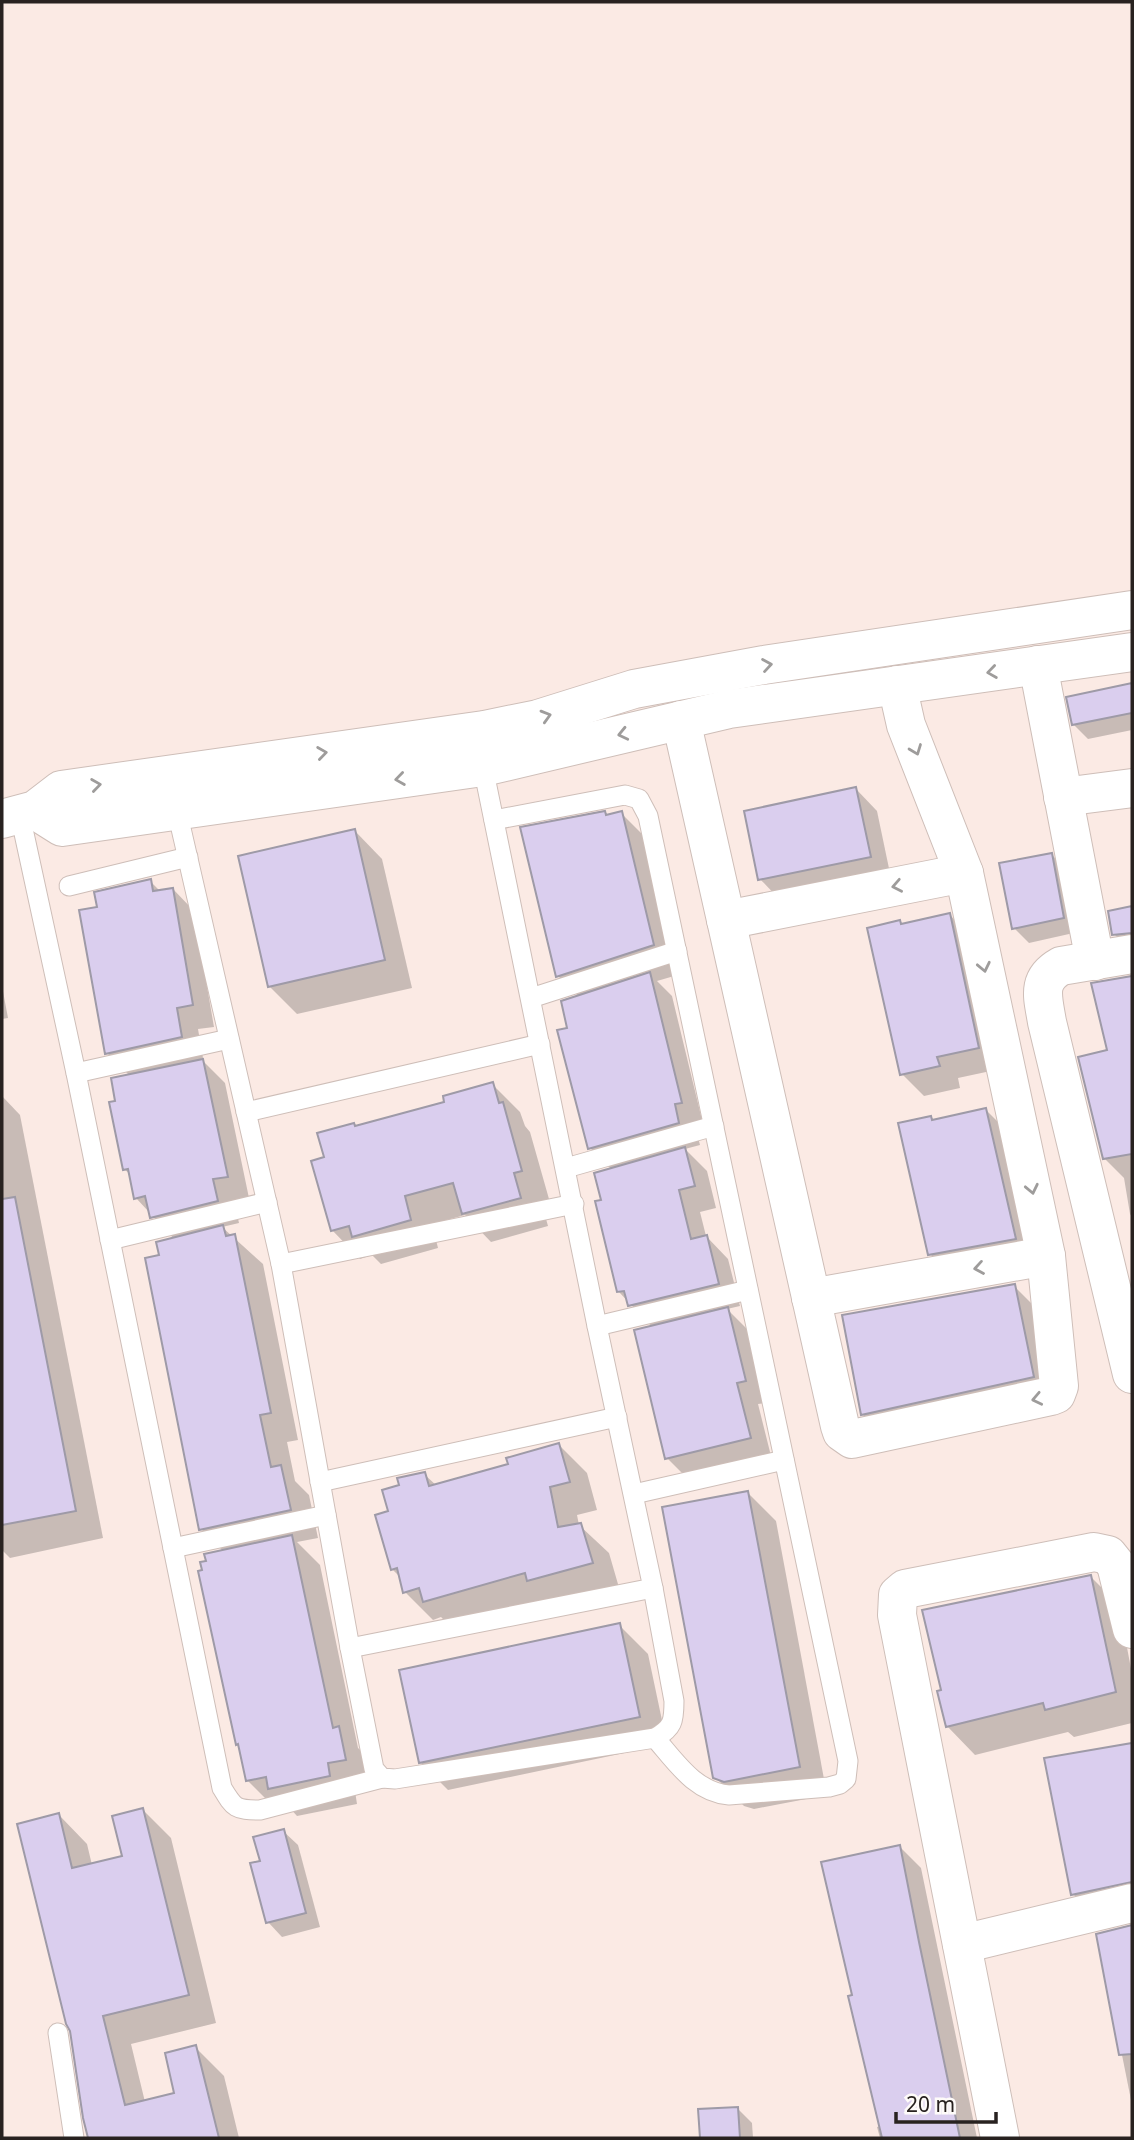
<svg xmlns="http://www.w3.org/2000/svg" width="1134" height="2140" font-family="'Noto Sans',sans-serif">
<rect width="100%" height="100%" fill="#fbeae4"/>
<g fill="#0003">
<path d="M1130 685 1132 687V730L1088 739 1074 725Z"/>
<path d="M856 789 877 811 891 878 781 901 760 879Z"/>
<path d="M621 813 649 841 681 974 657 981 672 996 703 1124 695 1126 700 1145 685 1149 707 1171 716 1208 700 1212 706 1236 728 1259 740 1306 727 1309 749 1331 767 1403 758 1404 772 1460 689 1480 667 1458 652 1327 619 1292 603 1201 612 1170 590 1148 569 1029 579 997 558 976 607 816Z"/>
<path d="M354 830 382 859 412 988 297 1014 269 986Z"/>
<path d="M1051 854 1066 869 1078 932 1029 943 1014 928Z"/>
<path d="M150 881 161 892 173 889 194 911 214 1027 198 1029 203 1058 201 1059 225 1083 249 1198 234 1201 239 1223 222 1227 263 1264 298 1440 287 1442 295 1481 309 1495 318 1538 297 1542 320 1565 358 1748 367 1756 373 1787 355 1791 357 1804 297 1816 288 1806 276 1809 248 1781 241 1748 237 1744 223 1551 201 1529 174 1239 136 1198 132 1176 124 1169 117 1102 130 1076 107 1053 99 908Z"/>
<path d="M1132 908V941H1121L1114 934 1110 912Z"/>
<path d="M950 915 971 937 1000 1069 958 1078 960 1088 924 1096 902 1074 900 922 903 925Z"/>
<path d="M1132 978V1217L1130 1214 1124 1178 1104 1158 1109 1052 1093 984Z"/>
<path d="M2 986 8 1018 2 1019Z"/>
<path d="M492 1084 520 1112 525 1126 530 1132 549 1199 541 1201 548 1226 491 1242 465 1215 432 1224 438 1248 381 1264 372 1255 360 1259 332 1230 326 1158 357 1128 447 1103Z"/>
<path d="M2 1096 20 1115 103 1538 10 1558 2 1550Z"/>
<path d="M986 1110 1008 1132 1037 1261 952 1276 930 1254 931 1118 934 1121Z"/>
<path d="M1014 1286 1042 1314 1061 1405 890 1442 862 1414Z"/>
<path d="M559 1445 587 1473 597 1510 577 1515 579 1525 609 1553 620 1591 453 1629 441 1617 433 1620 405 1592 401 1578 392 1569 390 1513 401 1486 424 1474 437 1486 510 1465Z"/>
<path d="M748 1493 776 1521 827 1795 754 1809 744 1806 715 1777Z"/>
<path d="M1091 1577 1119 1605 1132 1674V1723L1074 1737 1068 1732 975 1755 947 1726Z"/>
<path d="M619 1625 648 1654 667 1744 448 1790 420 1762Z"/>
<path d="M1132 1745V1906L1094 1916 1073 1894 1047 1760Z"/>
<path d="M143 1810 171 1838 216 2023 131 2044 145 2102 176 2094 195 2047 224 2076 239 2138H90L85 2118 59 1815 87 1844 92 1865 124 1857Z"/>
<path d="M283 1831 298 1845 320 1927 282 1937 268 1922 262 1862Z"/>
<path d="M899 1846 921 1868 977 2138H880L877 2127 881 2126 854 1997Z"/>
<path d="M1132 1927V2105L1098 1935Z"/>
<path d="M737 2108 752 2123 753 2138H701L700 2110Z"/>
</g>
<g fill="#daceee" stroke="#9e9aa7" stroke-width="2">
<path d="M1132 683V713L1072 725 1066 697Z"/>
<path d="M856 787 871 857 758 880 744 811Z"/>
<path d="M605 811 606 815 622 811 654 945 556 977 520 827Z"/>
<path d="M355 829 385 960 268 987 238 856Z"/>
<path d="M1052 853 1064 918 1012 929 999 863Z"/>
<path d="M151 879 153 891 173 888 193 1005 177 1008 182 1037 105 1054 79 910 97 907 94 892Z"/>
<path d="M1132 906V933L1112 935 1108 911Z"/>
<path d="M950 913 979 1048 937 1057 940 1066 900 1075 867 928 900 920 901 924Z"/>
<path d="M650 972 682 1103 675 1104 679 1123 588 1149 557 1030 567 1028 561 1001Z"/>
<path d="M1132 976V1154L1103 1159 1078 1057 1107 1050 1091 983Z"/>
<path d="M203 1059 228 1177 213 1179 218 1201 150 1218 145 1196 134 1199 128 1169 123 1170 109 1102 115 1101 111 1078Z"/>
<path d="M493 1082 499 1103 503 1102 522 1171 514 1173 521 1198 462 1214 453 1183 405 1196 411 1220 352 1237 349 1226 331 1231 311 1161 324 1157 317 1133 354 1123 355 1126 444 1102 443 1096Z"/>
<path d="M986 1108 1016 1239 928 1255 898 1123 931 1116 932 1120Z"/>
<path d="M685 1147 695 1186 679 1190 691 1239 707 1235 719 1284 628 1306 624 1291 617 1292 595 1201 601 1200 594 1173Z"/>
<path d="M15 1197 76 1511 2 1525V1199Z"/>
<path d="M223 1225 226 1236 235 1234 271 1413 260 1415 271 1467 281 1465 291 1510 199 1530 145 1258 159 1255 156 1242Z"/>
<path d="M1015 1284 1034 1377 861 1415 842 1315Z"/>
<path d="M728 1307 746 1381 737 1383 751 1438 665 1459 634 1330Z"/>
<path d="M559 1443 570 1482 550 1487 558 1527 581 1523 593 1563 527 1581 525 1573 423 1602 419 1588 403 1593 397 1568 391 1570 375 1515 388 1511 382 1490 399 1485 397 1478 425 1472 429 1486 508 1464 506 1458Z"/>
<path d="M748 1491 800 1767 724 1782 713 1778 662 1507Z"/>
<path d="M292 1535 333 1728 339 1726 346 1760 328 1763 330 1776 268 1789 266 1777 246 1781 238 1744 236 1745 198 1571 202 1570 200 1562 206 1561 204 1554Z"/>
<path d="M1091 1575 1116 1692 1045 1710 1043 1703 946 1727 937 1691 941 1690 922 1610Z"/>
<path d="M620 1623 640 1717 419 1763 399 1670Z"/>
<path d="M1132 1743V1882L1071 1895 1044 1758Z"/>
<path d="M143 1808 189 1995 103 2016 125 2105 174 2093 165 2053 196 2045 219 2138H88L83 2118 70 2031 66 2024 17 1824 59 1813 72 1868 122 1856 112 1816Z"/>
<path d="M284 1829 306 1913 266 1923 250 1863 260 1861 253 1837Z"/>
<path d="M900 1845 919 1942 960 2138H882L848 1996 852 1995 821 1862Z"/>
<path d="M1132 1925V2054L1119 2055 1096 1934Z"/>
<path d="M738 2107 740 2138H700L698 2109Z"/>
</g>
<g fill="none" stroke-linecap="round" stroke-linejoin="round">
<g stroke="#cebeb8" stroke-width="21">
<g id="lane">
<path d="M177 811 281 1264 350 1648 653 1588 597 1326 483 767"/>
<path d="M20 815 76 1073 222 1788C234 1808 235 1810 260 1810L382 1778"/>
<path d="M494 820 625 795 639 799 648 816 848 1761 846 1779 840 1784 829 1787 729 1795C695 1792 676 1762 655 1738"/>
<path d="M69 886 188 857"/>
<path d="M531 998 677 951"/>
<path d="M76 1073 229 1039"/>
<path d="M246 1112 540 1044"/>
<path d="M566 1168 714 1126"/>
<path d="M110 1240 267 1202"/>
<path d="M281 1264 574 1204"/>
<path d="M597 1326 748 1290"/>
<path d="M320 1482 617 1417"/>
<path d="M634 1494 784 1460"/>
<path d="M173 1548 326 1515"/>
<path d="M350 1648 374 1769 382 1778 395 1779 655 1738C673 1728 674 1721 674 1701L653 1588"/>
<path d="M58 2033 74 2138"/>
</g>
</g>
<g stroke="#cebeb8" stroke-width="40">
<g id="street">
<path d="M1038 665 1095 961"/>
<path d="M681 720 840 1426 842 1432 852 1439 1051 1396 1056 1394 1059 1386 1046 1256 964 873 906 725 897 685"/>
<path d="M1063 797 1132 788"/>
<path d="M35 810 62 827 483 767 729 709 1132 652"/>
<path d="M2 819 35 810 61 790 484 730 538 719 634 689 764 665 1132 610"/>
<path d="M726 920 964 873"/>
<path d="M1132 954 1061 966C1036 980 1043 997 1047 1022L1132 1374"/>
<path d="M811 1298 1046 1256"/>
<path d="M962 1944 1132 1903"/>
<path d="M1000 2138 897 1615 898 1595 905 1589 1094 1552 1108 1555 1116 1565 1132 1629"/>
</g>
</g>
<use href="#lane" stroke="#fff" stroke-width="19"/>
<use href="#street" stroke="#fff" stroke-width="38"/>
</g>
<defs><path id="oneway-chevron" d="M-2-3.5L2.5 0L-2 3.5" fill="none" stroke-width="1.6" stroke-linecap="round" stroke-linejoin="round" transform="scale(1.75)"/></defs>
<g stroke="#9e9c9b">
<use href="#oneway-chevron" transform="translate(767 665) rotate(-9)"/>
<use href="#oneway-chevron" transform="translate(992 672) rotate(172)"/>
<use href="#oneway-chevron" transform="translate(546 716) rotate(-16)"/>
<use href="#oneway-chevron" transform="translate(623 734) rotate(167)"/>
<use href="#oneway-chevron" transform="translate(916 750) rotate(69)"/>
<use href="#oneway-chevron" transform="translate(322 753) rotate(-8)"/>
<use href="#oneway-chevron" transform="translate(400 779) rotate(172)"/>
<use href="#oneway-chevron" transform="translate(96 785) rotate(-8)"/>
<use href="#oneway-chevron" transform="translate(897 886) rotate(169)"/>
<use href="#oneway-chevron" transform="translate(984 967) rotate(78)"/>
<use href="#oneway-chevron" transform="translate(1032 1189) rotate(78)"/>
<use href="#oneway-chevron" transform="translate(979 1268) rotate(170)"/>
<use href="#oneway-chevron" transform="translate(1037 1399) rotate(168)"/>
</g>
<rect width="1134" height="2140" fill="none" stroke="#282220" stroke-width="7"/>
<path d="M896 2112v10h100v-10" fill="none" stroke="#282220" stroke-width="3.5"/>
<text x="906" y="2112" font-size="21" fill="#282220" stroke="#fefbf9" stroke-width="5" paint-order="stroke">20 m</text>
</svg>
